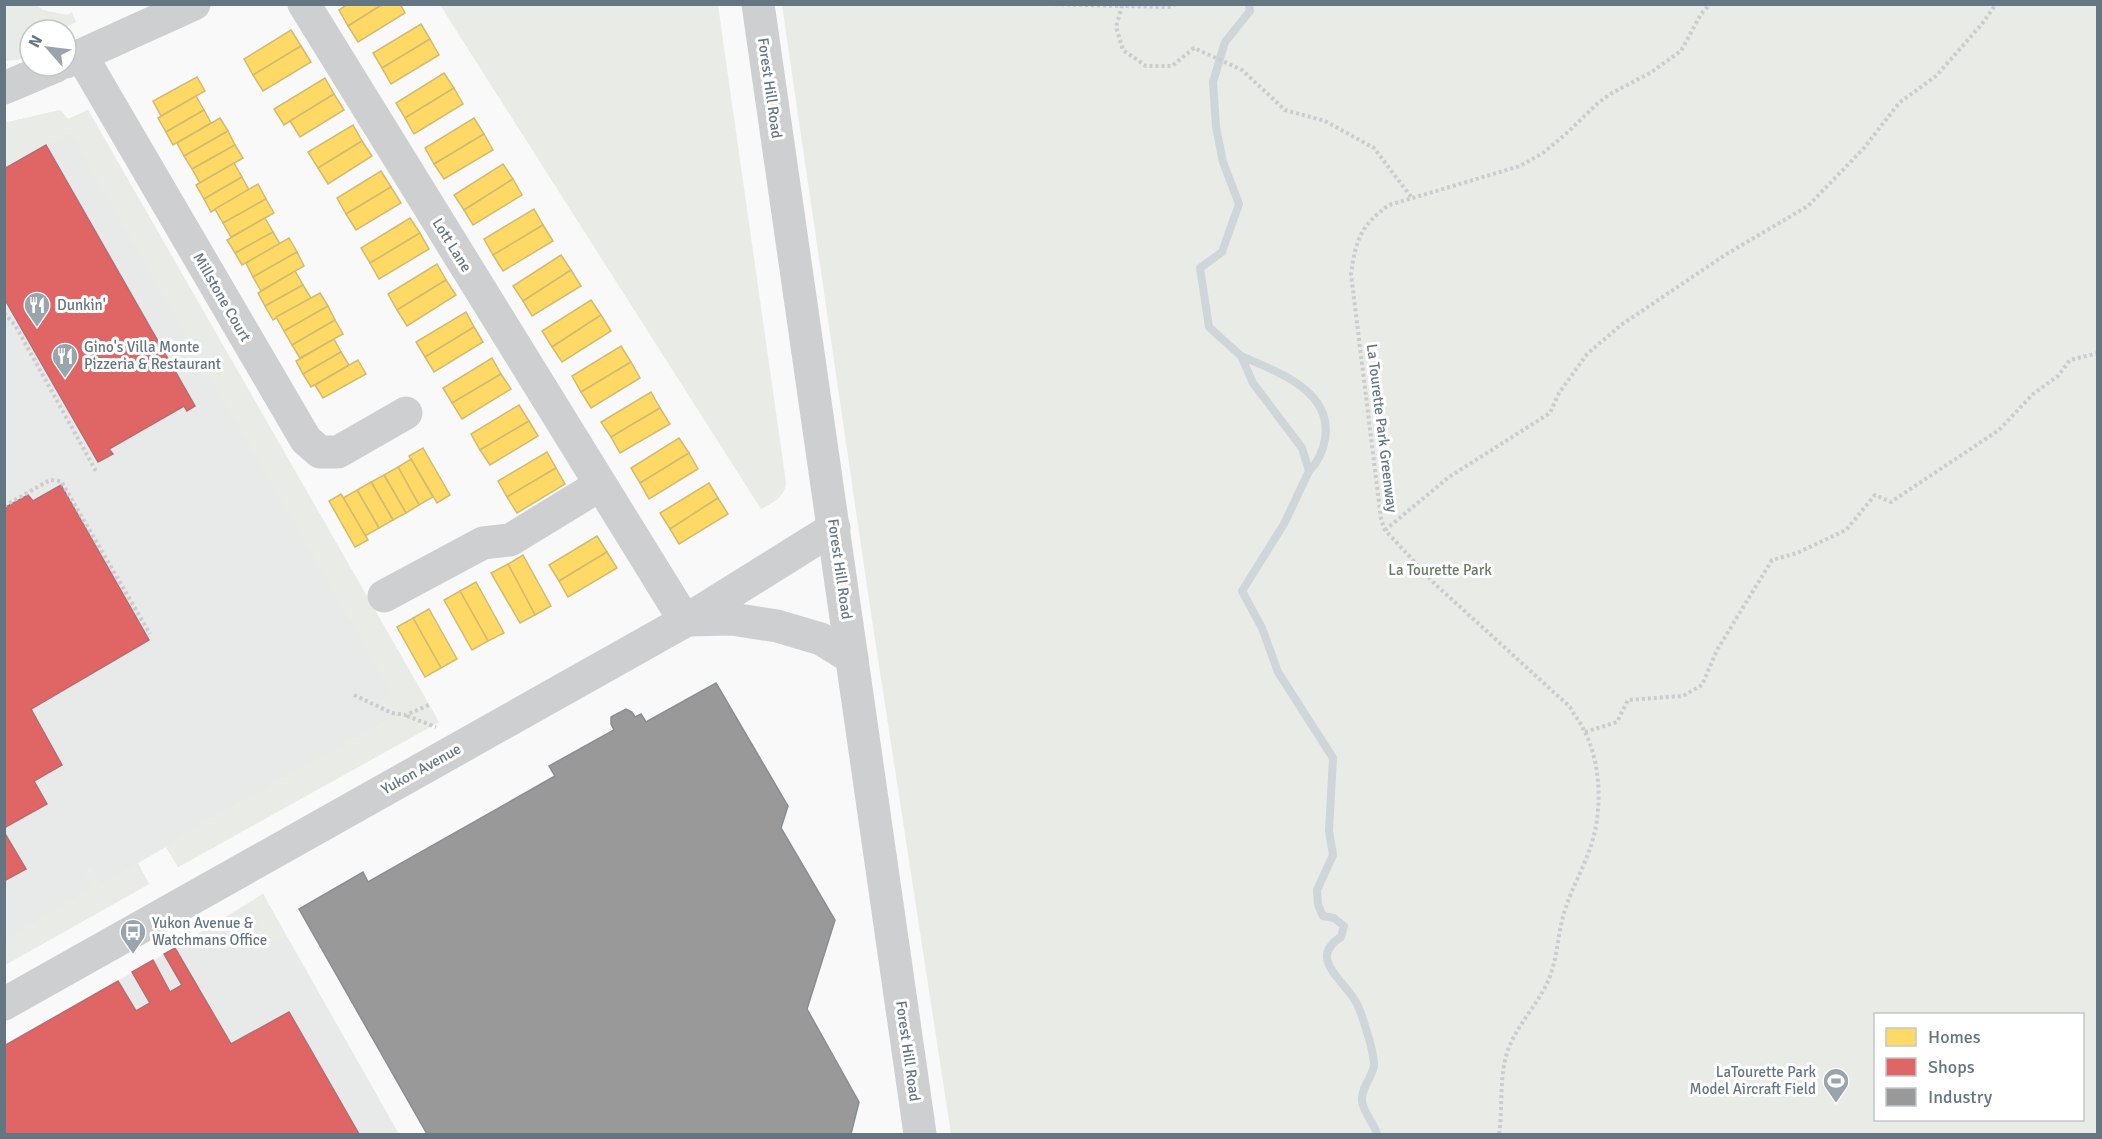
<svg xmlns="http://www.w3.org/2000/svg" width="2102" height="1139" font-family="Signika,sans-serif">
<rect width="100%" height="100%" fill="#f9f9f9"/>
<g fill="#e8e9e9">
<path d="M60 110 68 119 88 110 439 722 178 867 166 847 138 863 149 884 5 965 4 123Z"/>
<path d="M263 894 399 1134H5L4 1046 175 948Z"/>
</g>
<g fill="#e8ebe6" fill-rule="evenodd">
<path d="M4 5H36L43 10 67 15 72 12 76 22 60 30H30L28 56 18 60 5 61Z"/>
<path d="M440 5H718L786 483C784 498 774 502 761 509Z"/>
<path d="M782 5H2097V1134H951L869 600ZM2082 1014V1120H1876V1014Z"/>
<path d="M60 110 68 119 88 110 439 722 178 867 166 847 173 843 172 839 390 718 381 701 392 694 70 133 5 169 4 123Z"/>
<path d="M137 863 149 884 5 965V939L92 887 85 875 87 868 93 869 101 883Z"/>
<path d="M263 894 286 937C258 952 258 921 251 902Z"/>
</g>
<g fill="#ffd966" stroke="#d1bb6f" stroke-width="1.5">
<path d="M348 4H383L348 26 339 10Z"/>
<path d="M383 4H400L405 13 358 42 348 26Z"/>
<path d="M421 24 430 39 382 68 373 53Z"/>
<path d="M291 30 301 46 253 75 244 59Z"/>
<path d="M430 39 439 55 391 84 382 68Z"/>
<path d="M301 46 311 62 263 91 253 75Z"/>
<path d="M444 73 454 88 405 118 396 103Z"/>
<path d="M197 77 205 91 161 116 153 101Z"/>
<path d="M325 78 334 94 284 125 274 109Z"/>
<path d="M454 88 463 104 414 134 405 118Z"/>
<path d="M334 94 344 110 300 137 290 121Z"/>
<path d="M196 96 204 110 166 132 158 118Z"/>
<path d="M204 110 211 123 173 145 166 132Z"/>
<path d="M220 118 228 131 184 156 177 143Z"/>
<path d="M474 118 484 134 434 164 425 148Z"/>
<path d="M353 125 362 141 318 168 308 152Z"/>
<path d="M228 131 235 145 192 169 184 156Z"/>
<path d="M484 134 493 150 444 179 434 164Z"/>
<path d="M362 141 372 156 328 184 318 168Z"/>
<path d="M235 145 243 158 200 183 192 169Z"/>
<path d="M234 163 242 177 204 199 196 185Z"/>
<path d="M503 164 513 179 464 210 454 195Z"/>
<path d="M381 171 391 187 346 214 337 198Z"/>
<path d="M242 177 249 190 211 212 204 199Z"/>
<path d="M513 179 522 195 473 225 464 210Z"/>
<path d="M258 184 266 199 223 223 215 209Z"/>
<path d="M391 187 401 203 356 230 346 214Z"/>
<path d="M266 199 274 213 231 237 223 223Z"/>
<path d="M534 209 543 225 493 255 484 239Z"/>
<path d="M265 218 273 232 235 253 227 240Z"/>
<path d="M410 218 420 233 370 263 361 248Z"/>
<path d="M543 225 553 241 503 271 493 255Z"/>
<path d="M273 232 280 244 242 265 235 253Z"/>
<path d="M420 233 429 249 379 279 370 263Z"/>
<path d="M289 238 297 252 253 277 246 263Z"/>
<path d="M297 252 304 266 261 291 253 277Z"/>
<path d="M561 255 571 270 523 301 513 286Z"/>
<path d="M437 264 446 280 397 310 388 294Z"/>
<path d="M571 270 581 286 532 316 523 301Z"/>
<path d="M295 271 303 285 265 306 258 293Z"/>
<path d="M446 280 456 295 407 326 397 310Z"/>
<path d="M303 285 311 298 273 320 265 306Z"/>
<path d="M320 293 328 306 284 331 276 317Z"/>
<path d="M591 300 601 315 552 347 542 331Z"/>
<path d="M328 306 335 320 292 345 284 331Z"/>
<path d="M466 312 474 327 425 357 416 342Z"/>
<path d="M601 315 611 331 562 362 552 347Z"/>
<path d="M335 320 343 334 300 358 292 345Z"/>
<path d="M474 327 483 342 434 372 425 357Z"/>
<path d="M334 339 341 352 303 374 296 361Z"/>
<path d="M621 346 631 362 581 392 572 376Z"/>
<path d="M341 352 349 365 311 387 303 374Z"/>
<path d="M492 358 501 374 452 403 443 388Z"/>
<path d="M358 360 366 374 323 398 315 385Z"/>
<path d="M631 362 640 378 591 408 581 392Z"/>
<path d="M501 374 511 389 462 419 452 403Z"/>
<path d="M651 392 660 408 611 437 601 422Z"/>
<path d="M519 405 529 421 480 450 471 434Z"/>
<path d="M660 408 670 424 620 453 611 437Z"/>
<path d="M529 421 538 436 490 465 480 450Z"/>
<path d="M679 438 689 453 640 483 631 468Z"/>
<path d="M423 448 450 495 437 503 409 456Z"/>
<path d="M547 452 556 468 507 497 498 481Z"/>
<path d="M689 453 698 469 649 499 640 483Z"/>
<path d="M411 459 433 497 419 505 398 467Z"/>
<path d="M398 467 419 505 406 513 384 475Z"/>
<path d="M556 468 565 484 517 513 507 497Z"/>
<path d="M384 475 406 513 393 520 371 482Z"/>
<path d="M371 482 393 520 379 528 357 490Z"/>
<path d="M709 483 718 498 670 529 660 513Z"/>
<path d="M357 490 379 528 365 536 343 498Z"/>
<path d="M341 494 368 540 355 547 329 501Z"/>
<path d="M718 498 728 514 679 544 670 529Z"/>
<path d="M597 536 607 552 559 581 549 565Z"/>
<path d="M607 552 617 568 568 597 559 581Z"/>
<path d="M523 555 551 606 535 615 508 564Z"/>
<path d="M508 564 535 615 520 623 491 573Z"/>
<path d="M476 582 504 633 488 641 460 591Z"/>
<path d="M460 591 488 641 472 650 444 600Z"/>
<path d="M429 609 457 659 441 668 413 618Z"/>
<path d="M413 618 441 668 425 677 397 627Z"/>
</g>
<g fill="#e06666" stroke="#bb6b6f" stroke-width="1.5">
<path d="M46 145 195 406 187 411 184 406 109 449 113 454 98 462 4 298V169Z"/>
<path d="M61 485 149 640 31 709 62 765 34 781 47 804 4 828V508L28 495 33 501Z"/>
<path d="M4 832 26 869 4 881Z"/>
<path d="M175 948 231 1044 289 1012 359 1134H4V1046L118 981 136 1011 150 1003 132 972 153 960 170 992 182 985 164 954Z"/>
</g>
<path fill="#999" stroke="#898e92" stroke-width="1.5" d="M716 683 788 806 781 828 835 920 807 1009 859 1102 851 1134H427L299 909 363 872 368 882 555 776 549 766 614 730 611 724V717L626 709 632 712 635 717 641 714 646 722Z"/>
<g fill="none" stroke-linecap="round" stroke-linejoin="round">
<g stroke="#ced6d9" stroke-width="8">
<path d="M1249 4 1250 11 1225 42 1213 82 1216 127 1223 162 1239 204 1222 252 1200 268 1209 327 1241 356 1253 383 1302 448 1309 471 1284 524 1242 591 1262 628 1278 672 1333 758 1329 831 1333 855 1317 890 1318 905 1323 916 1334 918 1344 926 1341 937C1306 959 1346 981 1357 1004 1362 1014 1375 1055 1374 1066 1372 1077 1361 1088 1362 1101 1363 1112 1374 1123 1377 1134"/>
<path d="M1241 356C1277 372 1333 390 1325 439 1323 452 1318 462 1309 471"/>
</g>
<g stroke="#cbcccd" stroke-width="4" stroke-dasharray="3 3" stroke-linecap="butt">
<path d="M1049 4 1122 6"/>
<path d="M1176 4 1169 7 1122 6 1116 27 1123 50 1146 66H1172L1194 48 1242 70 1285 110 1325 121 1374 148 1412 198"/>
<path d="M4 313 15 325 96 471"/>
<path d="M4 506 50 480 61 481 150 634"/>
<path d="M1385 530 1449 477 1550 413 1559 393 1587 354 1621 325 1725 255 1808 206 1864 148 1899 103 1936 76 1982 24 1996 4"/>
<path d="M354 695 392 713 406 715 431 704"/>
<path d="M407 716 436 727"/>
<path d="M1585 732 1617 722 1628 700 1683 696 1702 685 1717 650 1772 560 1797 553 1846 530 1875 495 1891 502 1999 430 2033 394 2058 376 2070 360 2098 353"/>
<path d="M1499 1134C1503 1108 1499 1079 1507 1053 1515 1027 1537 1006 1548 981 1558 959 1557 934 1565 910 1571 890 1582 871 1589 851 1603 815 1602 765 1584 730 1580 722 1574 715 1570 707L1435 584 1385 530 1381 519 1351 274C1356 240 1360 226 1389 205L1520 166 1543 153 1568 132 1598 103 1612 93 1650 73 1681 51 1701 14 1710 4"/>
</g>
<g stroke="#cecfd0" stroke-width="33">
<path d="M304 4 685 621"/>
<path d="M758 4 920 1134"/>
<path d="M81 55 306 440 320 452H338L406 413"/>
<path d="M66 62 194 4"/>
<path d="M4 88 56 66"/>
<path d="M384 596 483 543 510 540 600 485"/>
<path d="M686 620 732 619 777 626 821 639 852 658"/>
<path d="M4 1004 685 621 834 528"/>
</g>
</g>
<defs>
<g id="restaurant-pin" transform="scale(1.35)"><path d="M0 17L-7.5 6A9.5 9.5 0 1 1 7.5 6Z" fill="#99a4ac" stroke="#fff"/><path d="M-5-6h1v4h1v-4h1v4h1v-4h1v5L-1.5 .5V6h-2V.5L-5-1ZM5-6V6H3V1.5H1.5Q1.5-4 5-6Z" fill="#fff"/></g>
<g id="bus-pin" transform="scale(1.35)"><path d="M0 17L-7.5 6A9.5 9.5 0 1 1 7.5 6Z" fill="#99a4ac" stroke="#fff"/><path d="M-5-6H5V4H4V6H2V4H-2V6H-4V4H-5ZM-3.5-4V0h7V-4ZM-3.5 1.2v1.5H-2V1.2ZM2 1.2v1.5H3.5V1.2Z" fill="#fff"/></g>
<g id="stadium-pin" transform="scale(1.35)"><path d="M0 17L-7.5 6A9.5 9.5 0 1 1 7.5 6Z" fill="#99a4ac" stroke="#fff"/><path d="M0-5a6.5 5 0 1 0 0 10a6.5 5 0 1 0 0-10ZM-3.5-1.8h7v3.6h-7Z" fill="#fff"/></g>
</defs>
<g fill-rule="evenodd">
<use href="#restaurant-pin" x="37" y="305"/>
<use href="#restaurant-pin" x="65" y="356"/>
<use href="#bus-pin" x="133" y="932"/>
<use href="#stadium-pin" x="1836" y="1081"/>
</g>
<g text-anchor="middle" stroke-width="6" stroke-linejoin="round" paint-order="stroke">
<g font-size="15" fill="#657683" stroke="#fff">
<text transform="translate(770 88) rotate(82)" y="5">Forest Hill Road</text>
<text transform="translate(452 245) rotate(58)" y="5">Lott Lane</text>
<text transform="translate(222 297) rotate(60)" y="5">Millstone Court</text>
<text transform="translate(1382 428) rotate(83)" y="5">La Tourette Park Greenway</text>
<text transform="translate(840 569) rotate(82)" y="5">Forest Hill Road</text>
<text transform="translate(421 769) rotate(-29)" y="5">Yukon Avenue</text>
<text transform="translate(908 1051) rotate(82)" y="5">Forest Hill Road</text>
</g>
<g font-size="15" fill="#657683" stroke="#fff" text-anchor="start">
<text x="57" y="310">Dunkin'</text>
<text x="84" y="352">Gino's Villa Monte<tspan x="84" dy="17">Pizzeria &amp; Restaurant</tspan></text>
<text x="152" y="928">Yukon Avenue &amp;<tspan x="152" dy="17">Watchmans Office</tspan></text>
<text x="1816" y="1077" text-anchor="end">LaTourette Park<tspan x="1816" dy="17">Model Aircraft Field</tspan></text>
</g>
<g font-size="15" fill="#687a64" stroke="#fff">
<text x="1440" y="575">La Tourette Park</text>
</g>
</g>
<rect width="2102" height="1139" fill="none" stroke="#657683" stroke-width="12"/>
<rect x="1874" y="1013" width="210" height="108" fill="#ffffff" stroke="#c1c8cd" stroke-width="1.5"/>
<rect x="1886" y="1028" width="30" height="18" fill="#ffd966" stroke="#c1c8cd" stroke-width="1.5"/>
<text x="1928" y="1043" font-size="18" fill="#657683">Homes</text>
<rect x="1886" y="1058" width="30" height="18" fill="#e06666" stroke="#c1c8cd" stroke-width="1.5"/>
<text x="1928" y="1073" font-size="18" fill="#657683">Shops</text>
<rect x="1886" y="1088" width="30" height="18" fill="#999999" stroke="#c1c8cd" stroke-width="1.5"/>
<text x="1928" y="1103" font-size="18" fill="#657683">Industry</text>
<g transform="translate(48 48) rotate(298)"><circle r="28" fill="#ffffff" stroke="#c1c8cd" stroke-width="1.5"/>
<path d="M0-4.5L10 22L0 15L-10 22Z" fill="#99a4ac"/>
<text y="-9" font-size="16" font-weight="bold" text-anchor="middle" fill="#657683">N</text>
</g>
</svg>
